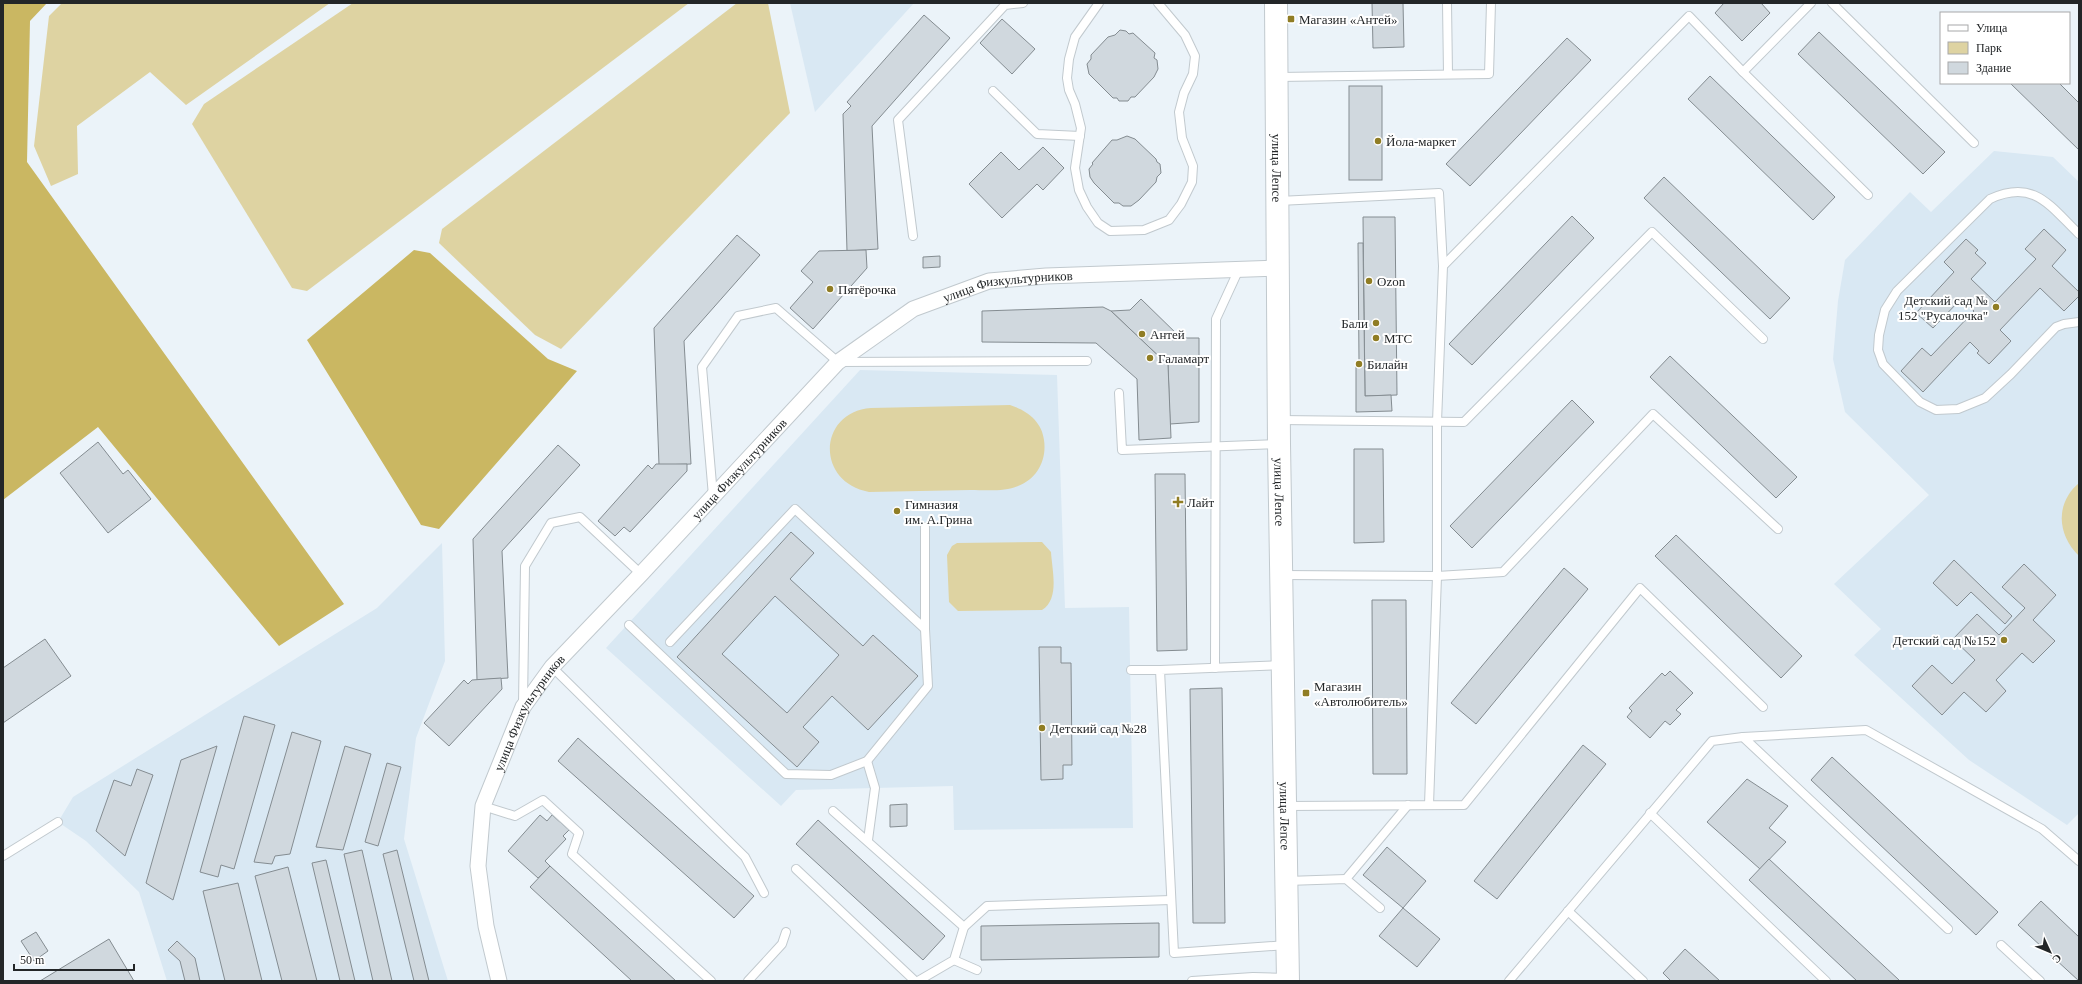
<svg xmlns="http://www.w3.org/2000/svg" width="2082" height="984" font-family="Georgia,serif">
<rect width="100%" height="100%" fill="#ebf3f9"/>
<g fill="#d9e8f3">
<path d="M790 3H914L815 112Z"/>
<path d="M1994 151 2053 157 2079 182V813L2067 825 1969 760 1854 655 1881 629 1834 584 1929 495 1845 412 1833 359 1838 301 1845 260 1910 192 1931 212Z"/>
<path d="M860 370 1057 375 1065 608 1129 607 1133 828 954 830 953 786 796 790 781 806 606 648Z"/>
<path d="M442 543 445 661 416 738 404 839 448 981H167L139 892 86 841 58 822 73 797 377 608Z"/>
</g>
<g fill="#ded3a2">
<path d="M62 3H330L186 105 150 72 77 126 78 174 51 186 34 146 49 16Z"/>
<path d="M353 3H689L307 291 292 288 192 124 204 104Z"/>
<path d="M737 3H768L790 113 561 349 535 335 439 243 442 229Z"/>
<path d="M1010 405C1026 410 1042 421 1044 440 1047 460 1037 479 1018 486 1004 492 985 490 970 490 936 491 903 491 869 492 815 482 818 412 871 408Z"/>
<path d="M2079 483V556C2057 535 2055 503 2079 483Z"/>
<path d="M1042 542 1051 552C1052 570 1060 599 1042 610L958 611 949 602 947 555 952 546 957 543Z"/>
</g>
<g fill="#cab762">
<path d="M3 3H47L30 21 27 162 344 604 279 646 98 427 3 500Z"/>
<path d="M414 250 430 253 548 359 577 371 439 529 421 525 307 340Z"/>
</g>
<g fill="#d0d8de" stroke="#848c91" fill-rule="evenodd">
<path d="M1372 3H1403L1404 47 1373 48Z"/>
<path d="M1724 3H1761L1770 13 1742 41 1715 13Z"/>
<path d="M924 15 950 38 872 126 878 249 847 251 843 114 851 106 847 102Z"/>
<path d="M1002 19 1035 49 1012 74 980 43Z"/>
<path d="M1120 30 1126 31 1129 34 1133 33 1155 53 1154 58 1157 60 1158 69 1154 77 1135 97H1131L1128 101H1119L1117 98H1113L1089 74 1087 64 1091 59V55L1108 37 1115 35Z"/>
<path d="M1819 32 1945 152 1923 174 1798 54Z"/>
<path d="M1567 38 1591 60 1470 186 1446 164Z"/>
<path d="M1710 76 1835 197 1813 220 1688 99Z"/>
<path d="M2010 83H2059L2079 103V150Z"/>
<rect x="1349" y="86" width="33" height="94"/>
<path d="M1127 136 1135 139 1156 159 1157 162 1160 164 1161 173 1157 177 1156 182 1139 200 1131 206H1123L1119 203H1114L1094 183 1090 177 1089 169 1093 164 1092 163 1112 140H1117Z"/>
<path d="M1043 147 1064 168 1043 190 1037 184 1002 218 969 184 1001 152 1019 170Z"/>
<path d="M1664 177 1790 298 1770 319 1644 198Z"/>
<path d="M1572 216 1594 238 1472 365 1449 344Z"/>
<path d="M1363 217H1395L1397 395 1365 396Z"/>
<path d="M2044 229 2066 250 2052 266 2079 292V296L2064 311 2040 288 2000 330 2011 341 1991 362 1989 364 1977 353 1979 351 1970 342 1923 392 1901 371 1922 348 1931 356 1974 311 1961 299 1933 328 1916 313 1954 272 1944 262 1966 239 1978 250 1975 253 1986 263 1971 279 1995 302 2036 259 2025 249Z"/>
<path d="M737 235 760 255 684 341 691 464 659 465 654 328Z"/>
<path d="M1358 243H1363L1365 396 1391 395 1392 411 1356 412V362H1359Z"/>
<path d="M866 250 867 268 813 329 790 308 813 282 801 271 819 251Z"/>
<path d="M940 256V267L923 268V257Z"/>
<path d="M1141 299 1181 338H1199V422L1170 424 1168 365 1111 311 1130 310Z"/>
<path d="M1103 307 1111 311 1168 365 1171 438 1139 440 1137 379 1096 343 982 342V311Z"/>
<path d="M1670 356 1797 477 1776 498 1650 377Z"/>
<path d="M1572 400 1594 422 1472 548 1450 526Z"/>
<path d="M98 442 123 474 128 470 151 499 108 533 60 473Z"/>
<path d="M558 445 580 465 502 551 508 678 477 680 473 539Z"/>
<path d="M1354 449H1383L1384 542 1354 543Z"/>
<path d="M656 464H687V471L630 532 624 527 615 536 598 521 648 465 652 469Z"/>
<path d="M1155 474H1185L1187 650 1157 651Z"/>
<path d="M791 532 814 553 790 579 863 646 873 635 918 676 868 730 832 696 803 727 819 742 797 767 677 657ZM775 596 839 655 787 713 722 654Z"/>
<path d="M1676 535 1802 656 1781 678 1655 556Z"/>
<path d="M1954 560 2012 616 2005 624 1971 592 1957 606 1933 583Z"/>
<path d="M2024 564 2056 595 2033 620 2055 641 2033 663 2022 653 1996 680 2006 691 1986 712 1964 692 1942 715 1912 686 1932 665 1952 684 1975 660 1953 639 1977 614 1999 635 2025 608 2002 587Z"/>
<path d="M1564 568 1588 589 1476 724 1451 703Z"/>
<path d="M1372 600H1406L1407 774H1373Z"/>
<path d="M45 639 71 676 3 723V668Z"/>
<path d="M1039 647H1061V663H1071L1072 765H1063V779L1041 780Z"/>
<path d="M1670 671 1693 693 1676 710 1681 714 1670 725 1665 721 1650 738 1627 717 1632 711 1629 708 1662 673 1665 676Z"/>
<path d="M501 678 502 689 449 746 424 723 464 680 468 684 472 680Z"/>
<path d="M1222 688 1225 923H1193L1190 689Z"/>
<path d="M244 716 275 725 234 869 221 865 218 877 200 872Z"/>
<path d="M292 732 321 741 290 854 275 856 272 864 254 862Z"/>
<path d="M578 738 754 896 734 918 558 761Z"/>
<path d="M1583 745 1606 764 1497 899 1474 881Z"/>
<path d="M217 746 173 900 146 883 181 760Z"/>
<path d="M345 746 371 754 343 850 316 847Z"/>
<path d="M1832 757 1998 912 1976 935 1811 780Z"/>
<path d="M387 763 401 767 378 846 365 842Z"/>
<path d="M137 769 153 775 125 856 96 831 114 780 131 786Z"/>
<path d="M1747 779 1788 806 1769 828 1786 842 1760 869 1707 822Z"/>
<path d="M907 804V826L890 827V805Z"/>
<path d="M540 815 547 821 552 815 569 830 563 836 566 839 545 861 550 866 538 878 508 851Z"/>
<path d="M818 820 945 936 923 960 796 844Z"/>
<path d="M1387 847 1426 881 1403 908 1363 875Z"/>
<path d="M362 850 392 981H373L344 854Z"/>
<path d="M397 850 429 981H414L383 854Z"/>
<path d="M1769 859 1899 980 1898 981H1857L1749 880Z"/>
<path d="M326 860 355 981H340L312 863Z"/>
<path d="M550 866 676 981H632L530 887Z"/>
<path d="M288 867 317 981H282L255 876Z"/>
<path d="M238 883 262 981H225L203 891Z"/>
<path d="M2041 901 2079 937V981L2018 925Z"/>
<path d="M1403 908 1440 939 1417 967 1379 936Z"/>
<path d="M1159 923V957L981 960V926Z"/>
<path d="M36 932 48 951 34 961 21 941Z"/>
<path d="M109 939 134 981H40Z"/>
<path d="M177 941 195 958 200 981H185L180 961 168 950Z"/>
<path d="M1685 949 1720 981H1671L1663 973Z"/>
</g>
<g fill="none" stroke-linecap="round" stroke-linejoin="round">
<g stroke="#c1c9ce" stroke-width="10">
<g id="service">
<path d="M1099 3 1075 37 1069 59 1067 78 1069 90 1075 104 1081 128 1075 168 1079 190 1087 207 1098 223 1110 231 1144 230 1169 220 1181 204 1192 182 1193 166 1182 138 1179 112 1184 93 1193 74 1195 56 1185 35 1158 3"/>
<path d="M1447 3 1448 74"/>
<path d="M1811 3 1743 72 1868 195"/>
<path d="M1832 3 1974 143"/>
<path d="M1278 77 1489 74 1491 3"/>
<path d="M993 91 1037 134 1080 136"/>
<path d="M1279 201 1439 193 1443 266"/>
<path d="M2079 234C2049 205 2034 179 1990 199L1897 291 1885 310 1879 335 1878 350 1883 364 1920 402 1936 410 1958 409 1985 398 2011 374 2056 327 2064 324 2079 322"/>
<path d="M913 236 898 120 1005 5 1023 3"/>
<path d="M1119 393 1122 450 1278 444"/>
<path d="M1279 420 1464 422 1652 232 1763 339"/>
<path d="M713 496 702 367 738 316 776 308 838 362 1087 361"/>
<path d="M925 527V629"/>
<path d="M1281 575 1437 576 1503 572 1653 414 1778 529"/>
<path d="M629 625 786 774 831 775 867 761 928 686 925 629 795 509 670 642"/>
<path d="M1282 665 1160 670 1174 953 1287 945"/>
<path d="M552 667 745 857 764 893"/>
<path d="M1215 668 1216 319 1239 269"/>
<path d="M1131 670H1160"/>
<path d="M523 704 525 566 551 523 580 517 641 574"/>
<path d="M867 761 875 788 868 840"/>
<path d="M1429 805 1437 576V422L1443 266 1689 16 1743 72"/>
<path d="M483 806 515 816 543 800 579 833 572 854 711 981"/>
<path d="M1286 806 1464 805 1640 588 1763 707"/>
<path d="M833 811 964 927 987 906 1171 900"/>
<path d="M1650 813 1826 981"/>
<path d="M3 856 58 822"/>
<path d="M796 869 915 981"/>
<path d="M1346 879 1408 805"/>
<path d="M1287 881 1346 879 1380 908"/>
<path d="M1568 911 1643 981"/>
<path d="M1948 929 1743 737 1866 730 2042 829 2079 861"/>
<path d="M2001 945 2040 981"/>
<path d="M954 960 977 970"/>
<path d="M748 981 782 944 786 932"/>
<path d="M918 981 954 960 964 927"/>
<path d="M1192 981 1253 977 1287 978"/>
<path d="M1509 981 1712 741 1743 737"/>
</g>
</g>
<g stroke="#c1c9ce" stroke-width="17">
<g id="minor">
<path id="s1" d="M499 981 486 926 478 866 483 806 523 707 552 667 641 574 838 362 913 309 989 281 1046 276 1276 268"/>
</g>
</g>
<g stroke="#c1c9ce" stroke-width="24">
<g id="secondary">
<path id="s2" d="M1276 3 1279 444 1288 981"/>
</g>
</g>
<use href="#service" stroke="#fff" stroke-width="8"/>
<use href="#minor" stroke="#fff" stroke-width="15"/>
<use href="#secondary" stroke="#fff" stroke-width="22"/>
</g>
<g fill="#907d24" stroke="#fff" stroke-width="1.5">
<rect x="1287" y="15" width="8" height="8" rx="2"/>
<circle cx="1378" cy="141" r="4"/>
<circle cx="1369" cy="281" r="4"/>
<circle cx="830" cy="289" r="4"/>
<circle cx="1996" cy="307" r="4"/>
<circle cx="1376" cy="323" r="4"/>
<circle cx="1142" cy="334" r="4"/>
<circle cx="1376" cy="338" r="4"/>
<circle cx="1150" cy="358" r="4"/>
<circle cx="1359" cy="364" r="4"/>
<path d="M1176 496h4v4h4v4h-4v4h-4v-4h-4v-4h4z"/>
<circle cx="897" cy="511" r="4"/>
<circle cx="2004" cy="640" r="4"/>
<rect x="1302" y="689" width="8" height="8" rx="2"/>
<circle cx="1042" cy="728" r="4"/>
</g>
<g text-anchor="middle" stroke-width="4" stroke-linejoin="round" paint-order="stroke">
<g font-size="13" fill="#232628" stroke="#fff" text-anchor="start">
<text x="1299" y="24">Магазин «Антей»</text>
<text x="1386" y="146">Йола-маркет</text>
<text x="1377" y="286">Ozon</text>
<text x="838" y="294">Пятёрочка</text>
<text x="1988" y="305" text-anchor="end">Детский сад №<tspan x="1988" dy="15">152 "Русалочка"</tspan></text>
<text x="1368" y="328" text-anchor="end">Бали</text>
<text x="1150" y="339">Антей</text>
<text x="1384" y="343">МТС</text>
<text x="1158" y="363">Галамарт</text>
<text x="1367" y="369">Билайн</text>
<text x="1187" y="507">Лайт</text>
<text x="905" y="509">Гимназия<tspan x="905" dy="15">им. А.Грина</tspan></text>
<text x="1996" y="645" text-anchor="end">Детский сад №152</text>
<text x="1314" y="691">Магазин<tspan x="1314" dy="15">«Автолюбитель»</tspan></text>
<text x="1050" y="733">Детский сад №28</text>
</g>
<g font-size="13" fill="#232628" stroke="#fff">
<text dy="5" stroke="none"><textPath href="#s2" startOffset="165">улица Лепсе</textPath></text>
<text dy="5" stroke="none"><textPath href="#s1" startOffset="942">улица Физкультурников</textPath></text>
<text dy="5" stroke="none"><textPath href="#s1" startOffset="606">улица Физкультурников</textPath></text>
<text dy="5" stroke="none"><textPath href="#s2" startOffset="489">улица Лепсе</textPath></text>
<text dy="5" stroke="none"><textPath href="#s1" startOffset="282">улица Физкультурников</textPath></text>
<text dy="5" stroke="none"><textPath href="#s2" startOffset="813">улица Лепсе</textPath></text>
</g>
</g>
<rect width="2082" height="984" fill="none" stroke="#232628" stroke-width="8"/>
<rect x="1940" y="12" width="130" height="72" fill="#ffffff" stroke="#a7a8a9"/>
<rect x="1948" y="25" width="20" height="6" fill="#ffffff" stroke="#a7a8a9"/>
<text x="1976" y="32" font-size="12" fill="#232628">Улица</text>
<rect x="1948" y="42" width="20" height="12" fill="#ded3a2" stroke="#a7a8a9"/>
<text x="1976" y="52" font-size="12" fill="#232628">Парк</text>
<rect x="1948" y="62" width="20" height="12" fill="#d0d8de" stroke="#a7a8a9"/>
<text x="1976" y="72" font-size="12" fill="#232628">Здание</text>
<g transform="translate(2050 952) rotate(134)" stroke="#ffffff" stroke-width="3" paint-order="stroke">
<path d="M0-3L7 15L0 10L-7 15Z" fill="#232628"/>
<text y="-6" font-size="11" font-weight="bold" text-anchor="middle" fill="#232628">С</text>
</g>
<path d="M14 964v6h120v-6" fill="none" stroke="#232628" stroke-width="2"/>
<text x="20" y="964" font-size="12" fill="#232628" stroke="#ffffff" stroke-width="3" paint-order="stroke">50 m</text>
</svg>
